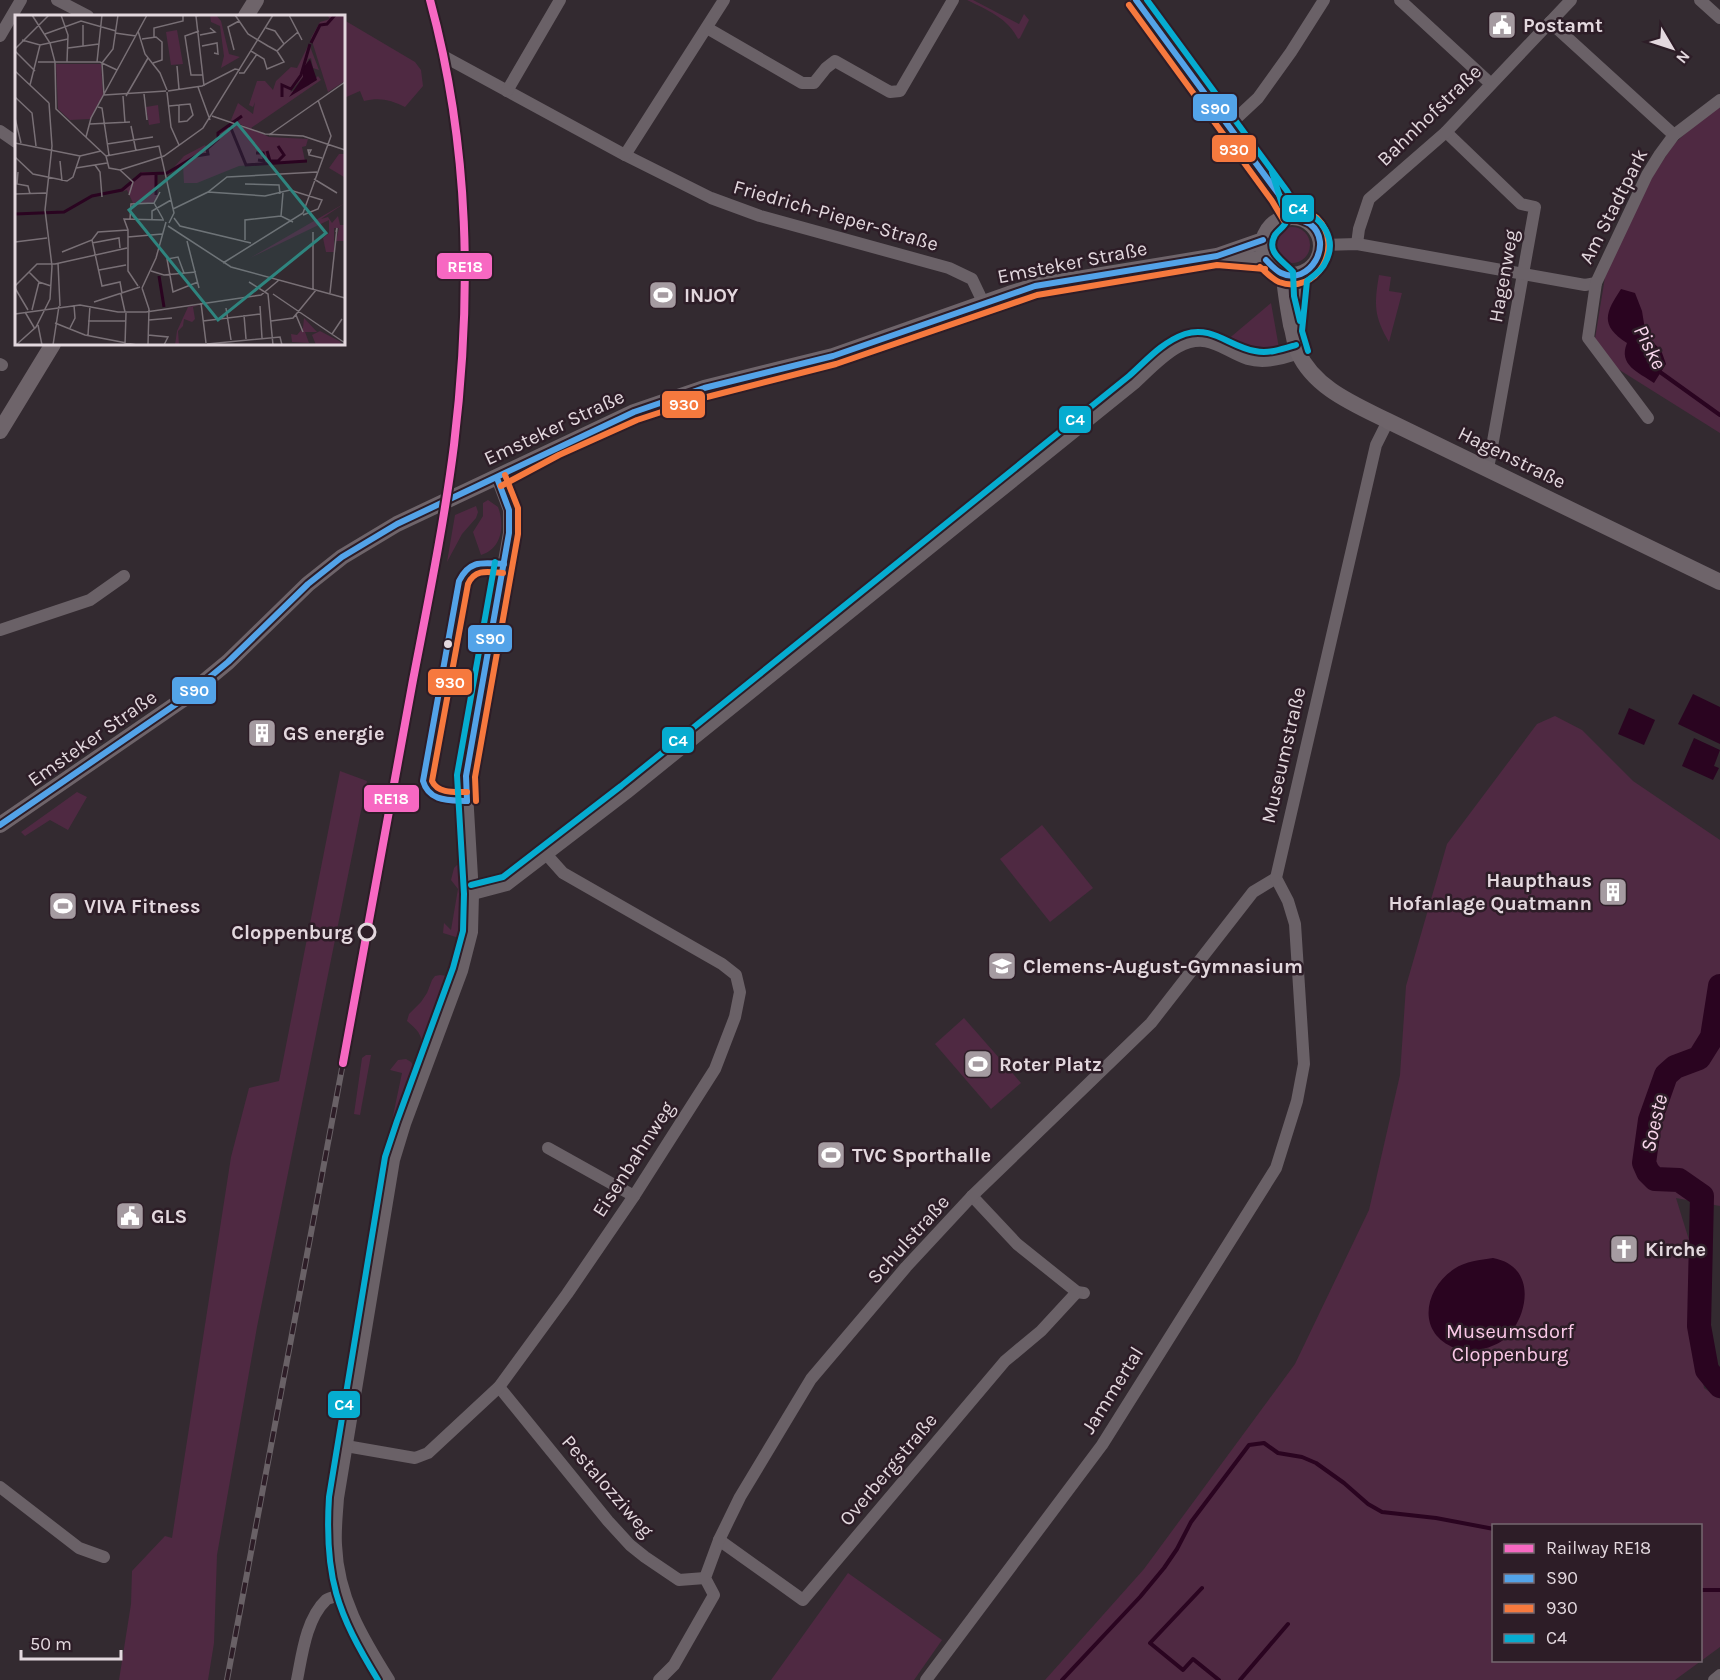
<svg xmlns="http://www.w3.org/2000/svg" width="1720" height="1680" font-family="Karla,sans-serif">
<rect width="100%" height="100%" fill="#332a30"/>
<g fill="#4f2942" fill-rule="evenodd">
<path d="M967 0H973L1019 24 1024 14 1029 20 1020 38 1018 39C1008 18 987 10 967 0Z"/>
<path d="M344 20 415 62 421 70 423 86 405 107C391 100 380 97 364 101L360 91 344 98Z"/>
<path d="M1720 107V433L1610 364 1594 345 1605 277 1637 206 1654 174 1674 144 1699 121Z"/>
<circle cx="1292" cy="245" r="18"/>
<path d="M1379 275 1391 277 1389 291 1402 293 1389 342C1374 316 1374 305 1379 275Z"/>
<path d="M1271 303 1279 348C1266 366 1241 349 1226 341Z"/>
<path d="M488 500 498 507C505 525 502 549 481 555L473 532 483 516V503Z"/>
<path d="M476 506 478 512 476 518 462 534 447 562 455 515Z"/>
<path d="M1555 716 1582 730 1633 781 1720 840V1206L1676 1198 1693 1253 1692 1317 1704 1388 1720 1399V1647L1675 1680H1045L1144 1569 1295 1364 1369 1210 1400 1075 1406 986 1447 844 1537 724ZM1494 1526H1700V1660H1494Z"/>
<path d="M340 771 367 781 257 1327 217 1555 214 1643 208 1680H119L131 1604 132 1571 165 1536 172 1538 231 1157 249 1088 279 1081Z"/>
<path d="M77 792 87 797 68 830 50 820 25 836 21 832Z"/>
<path d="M1042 825 1093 888 1050 922 1000 859Z"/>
<path d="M457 865H460C469 874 469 918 465 931 464 936 463 936 459 938L443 933 444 923 451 930 458 889 451 880 454 868Z"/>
<path d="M440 975 454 977C448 991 433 1045 422 1051 424 1037 418 1030 407 1021L409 1014 421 1002 427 993 432 980 435 976Z"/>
<path d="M964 1018 1021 1083 991 1109 935 1044Z"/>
<path d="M366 1055H371L360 1115 354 1114 362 1058Z"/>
<path d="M406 1059 411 1062 415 1068 413 1078 390 1151 385 1154 402 1073 390 1070 398 1060Z"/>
<path d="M848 1573 942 1640 914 1680H771Z"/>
</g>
<g fill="#2a0420">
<path d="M1621 289 1635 293 1642 311 1646 336 1661 350 1666 364 1654 383C1638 372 1618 365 1627 343 1599 325 1606 312 1621 289Z"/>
<path d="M1693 694 1720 707V744L1678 724Z"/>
<path d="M1629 708 1655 720 1644 745 1618 734Z"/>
<path d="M1694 738 1720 750 1714 766 1719 768 1713 780 1682 766Z"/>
<path d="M1493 1258C1531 1265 1531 1303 1513 1330 1502 1347 1473 1355 1455 1348 1416 1333 1424 1289 1454 1269 1466 1261 1480 1260 1493 1258Z"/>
</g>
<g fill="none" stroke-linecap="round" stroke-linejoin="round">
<g stroke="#2a0420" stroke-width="4">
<path d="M1660 372 1720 415"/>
<path d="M1202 1588 1150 1643 1183 1670 1193 1659 1219 1680"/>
<path d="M1700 1590H1720"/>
<path d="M1062 1680 1140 1597 1164 1568 1177 1549 1191 1522 1249 1445 1264 1443 1278 1453 1302 1457 1316 1463 1344 1483 1368 1504 1382 1512 1436 1518 1494 1529"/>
<path d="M1240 1680 1288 1624"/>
</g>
<path stroke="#2a0420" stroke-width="24" d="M1720 986 1712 1037 1699 1058 1675 1067 1666 1075 1650 1120 1644 1163 1648 1172 1655 1179 1679 1180 1702 1196 1699 1326 1707 1370 1720 1386"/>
<g stroke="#6a6167" stroke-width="12">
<path d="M57 0 88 16"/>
<path d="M1400 0 1491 84"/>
<path d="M1700 0 1720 18"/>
<path d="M1550 22 1674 135"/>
<path d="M707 28 802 83H814L826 68 835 61 890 92 900 91 953 0"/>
<path d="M0 36 21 0"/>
<path d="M445 57 625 155 711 198 760 216 949 268 972 279 983 302"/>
<path d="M507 91 560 0"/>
<path d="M1228 126 1258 98 1291 52 1324 0"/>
<path d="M0 131 16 142"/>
<path d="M1446 132 1521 204 1535 207 1488 469"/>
<path d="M625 155 724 0"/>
<path d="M1357 244 1359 229 1369 199 1446 132 1571 0"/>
<path d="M1322 245 1357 244 1585 285 1596 283"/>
<path d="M0 364 2 365"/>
<path d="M1648 418 1588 338 1596 283 1647 175 1660 154 1674 135 1720 100"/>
<path d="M0 630 90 600 124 576"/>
<path d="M473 894 507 885 627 793 1135 383C1148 371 1163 355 1178 347 1208 331 1222 350 1248 359 1265 364 1283 359 1299 353"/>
<path d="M548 1148 634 1196"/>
<path d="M972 1196 1017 1244 1077 1292 1084 1293"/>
<path d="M499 1387 608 1521 630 1545 645 1557 679 1580 705 1578"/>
<path d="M346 1446 415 1458 428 1453 499 1387 567 1294 634 1196 715 1069 735 1017 740 992 736 975 722 964 563 873 546 854"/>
<path d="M0 1487 79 1548 104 1557"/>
<path d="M719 1540 803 1600 1005 1361 1041 1331 1077 1292"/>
<path d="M297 1680C302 1655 306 1619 326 1600 330 1597 339 1596 344 1594"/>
<path d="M389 1680C362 1637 338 1597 336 1545 335 1529 337 1514 338 1498L394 1160 405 1124 462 971 472 932 473 894 466 776 509 533V510L497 478"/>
<path d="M659 1680 674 1665 714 1595 705 1578 719 1540 740 1497 811 1379 906 1267 972 1196 1151 1023 1253 892 1276 878"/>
<path d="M926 1680 1102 1445 1276 1168 1297 1101 1304 1064 1295 924 1288 901 1276 878 1376 445 1388 421"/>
<path d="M1714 1680 1720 1675"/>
</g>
<g stroke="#6e646a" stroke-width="16">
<path d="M1136 0 1280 196 1292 217"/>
<path d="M246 16 256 0"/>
<circle cx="1292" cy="246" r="29"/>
<path d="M1222 257 1266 260"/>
<path d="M1284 275C1285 292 1288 308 1291 325 1294 334 1294 343 1298 352 1314 388 1354 404 1388 421L1720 582"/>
<path d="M1295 319 1299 275"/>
<path d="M0 431 53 344"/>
<path d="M0 825 182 700 228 662 308 584 342 557 397 524 634 412 704 388 833 356 1009 294 1035 286 1217 256 1263 240"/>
</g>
<g stroke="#696166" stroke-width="6">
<path id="rail" d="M227 1680 343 1063"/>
</g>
<use href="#rail" stroke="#2d1d27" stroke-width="4" stroke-dasharray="11" stroke-linecap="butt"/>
<g stroke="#2d1d27" stroke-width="10">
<g id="bus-1">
<path d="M1136 0 1280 196 1292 217"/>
<path d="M1266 260C1270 264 1275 270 1281 273 1309 287 1335 243 1310 224 1305 221 1297 219 1292 217"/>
<path d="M467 801 466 776 509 533V510L497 478"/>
<path d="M467 801C449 800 429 802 423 781L459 581C470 559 483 563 504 564"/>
<path d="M0 825 182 700 228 662 308 584 342 557 397 524 634 412 704 388 833 356 1035 286 1217 256 1263 240"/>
</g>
</g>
<g stroke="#2d1d27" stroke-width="10">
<g id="bus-2">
<path d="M1129 5 1272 201 1284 221"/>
<path d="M1260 267C1266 272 1272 279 1279 282 1317 296 1345 246 1317 218 1311 213 1302 211 1295 209"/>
<path d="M501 486 559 455 637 420 707 397 836 364 1037 295 1217 265 1265 269"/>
<path d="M467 792C455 792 438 794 432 781L468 584C475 568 489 572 503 573"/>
<path d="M476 801 475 777 518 534V508L505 475"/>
</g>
</g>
<g stroke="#2d1d27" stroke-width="10">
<g id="bus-3">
<path d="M1147 0 1287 191 1298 209C1323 217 1339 240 1324 265 1320 272 1313 276 1307 281L1302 331 1308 351"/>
<path d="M1272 172 1287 220C1285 227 1279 229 1275 235 1265 253 1284 261 1293 272L1294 296 1300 321"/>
<path d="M471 885 503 877 621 786 1129 376C1146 361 1162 342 1185 334 1212 325 1230 347 1255 351 1269 354 1283 349 1296 345"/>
<path d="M378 1680C337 1613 324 1577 329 1497L385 1157 397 1121 453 968 463 931 464 894 457 775 495 562"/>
</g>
</g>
<use href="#bus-1" stroke="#53a3e8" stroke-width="6"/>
<use href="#bus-2" stroke="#f6793e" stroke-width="6"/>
<use href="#bus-3" stroke="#06acd0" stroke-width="6"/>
<g stroke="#2d1d27" stroke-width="12">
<path id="rail-1" d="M343 1063C366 935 390 808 413 680 428 602 444 524 454 445 472 295 470 147 430 0"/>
</g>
<use href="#rail-1" stroke="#f768c2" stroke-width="8"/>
</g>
<defs>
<g id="civic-square" transform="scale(1.5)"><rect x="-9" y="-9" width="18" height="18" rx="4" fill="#a59ba1" stroke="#2d1d27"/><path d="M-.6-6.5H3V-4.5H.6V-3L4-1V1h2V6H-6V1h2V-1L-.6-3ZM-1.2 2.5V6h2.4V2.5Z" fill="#fff"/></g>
<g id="stadium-square" transform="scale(1.5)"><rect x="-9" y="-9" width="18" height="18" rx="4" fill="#a59ba1" stroke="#2d1d27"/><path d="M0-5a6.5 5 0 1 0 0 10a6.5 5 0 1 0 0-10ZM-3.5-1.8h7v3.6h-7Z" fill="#fff"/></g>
<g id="building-square" transform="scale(1.5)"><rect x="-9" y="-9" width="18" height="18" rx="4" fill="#a59ba1" stroke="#2d1d27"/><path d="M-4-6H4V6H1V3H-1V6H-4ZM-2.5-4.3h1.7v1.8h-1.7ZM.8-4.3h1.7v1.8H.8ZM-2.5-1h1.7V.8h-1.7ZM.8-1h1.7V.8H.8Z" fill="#fff"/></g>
<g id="school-square" transform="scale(1.5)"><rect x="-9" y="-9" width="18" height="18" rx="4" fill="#a59ba1" stroke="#2d1d27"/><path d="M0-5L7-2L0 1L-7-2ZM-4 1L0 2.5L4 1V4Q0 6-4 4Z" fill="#fff"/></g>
<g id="church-square" transform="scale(1.5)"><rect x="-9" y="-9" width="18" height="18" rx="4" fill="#a59ba1" stroke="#2d1d27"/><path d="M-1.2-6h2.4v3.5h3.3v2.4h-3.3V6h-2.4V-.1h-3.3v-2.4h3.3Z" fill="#fff"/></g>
</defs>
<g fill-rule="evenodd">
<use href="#civic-square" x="1502" y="25"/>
<use href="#stadium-square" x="663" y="295"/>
<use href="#building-square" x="262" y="733"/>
<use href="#building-square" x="1613" y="892"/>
<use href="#stadium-square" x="63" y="906"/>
<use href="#school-square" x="1002" y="966"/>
<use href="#stadium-square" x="978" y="1064"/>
<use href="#stadium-square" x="831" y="1155"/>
<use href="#civic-square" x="130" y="1216"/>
<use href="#church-square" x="1624" y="1249"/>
</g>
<circle fill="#e3d8de" stroke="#2d1d27" stroke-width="2" cx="448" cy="644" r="5"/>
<circle fill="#2d1d27" stroke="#e3d8de" stroke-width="3" cx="367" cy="932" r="8"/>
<g text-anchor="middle" stroke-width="5" stroke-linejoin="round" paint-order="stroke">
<g font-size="20" font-weight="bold" fill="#e3d8de" stroke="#2d1d27" text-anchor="start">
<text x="1523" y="32">Postamt</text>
<text x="684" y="302">INJOY</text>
<text x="283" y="740">GS energie</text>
<text x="1592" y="887" text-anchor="end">Haupthaus<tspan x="1592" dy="23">Hofanlage Quatmann</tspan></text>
<text x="84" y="913">VIVA Fitness</text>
<text x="1023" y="973">Clemens-August-Gymnasium</text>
<text x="999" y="1071">Roter Platz</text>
<text x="852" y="1162">TVC Sporthalle</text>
<text x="151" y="1223">GLS</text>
<text x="1645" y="1256">Kirche</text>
</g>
<g font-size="20" fill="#e3d8de" stroke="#2d1d27">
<text transform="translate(1429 115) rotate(-44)" y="7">Bahnhofstraße</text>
<text transform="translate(1613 206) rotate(-63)" y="7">Am Stadtpark</text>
<text transform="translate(836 215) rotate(16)" y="7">Friedrich-Pieper-Straße</text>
<text transform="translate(1072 262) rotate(-11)" y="7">Emsteker Straße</text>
<text transform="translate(1503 276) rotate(-80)" y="7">Hagenweg</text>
<text transform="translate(554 427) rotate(-25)" y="7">Emsteker Straße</text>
<text transform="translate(1512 457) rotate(26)" y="7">Hagenstraße</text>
<text transform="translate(92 738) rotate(-35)" y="7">Emsteker Straße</text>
<text transform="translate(1283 755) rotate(-77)" y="7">Museumstraße</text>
<text transform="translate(633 1159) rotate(-57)" y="7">Eisenbahnweg</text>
<text transform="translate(908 1239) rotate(-48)" y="7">Schulstraße</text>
<text transform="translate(1112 1390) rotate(-58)" y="7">Jammertal</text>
<text transform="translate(888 1469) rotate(-50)" y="7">Overbergstraße</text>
<text transform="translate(608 1486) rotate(49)" y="7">Pestalozziweg</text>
</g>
<g font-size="20" font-weight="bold" fill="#e3d8de" stroke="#2d1d27" text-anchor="end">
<text x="353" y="939">Cloppenburg</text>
</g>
<g font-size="20" fill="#fbc9e8" stroke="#2d1d27">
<text x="1510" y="1338">Museumsdorf<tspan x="1510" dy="23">Cloppenburg</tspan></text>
</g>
<g font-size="21" font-style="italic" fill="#f9d7ec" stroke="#2d1d27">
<text transform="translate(1650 347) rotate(63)" y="7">Piske</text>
<text transform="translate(1654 1123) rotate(-77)" y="7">Soeste</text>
</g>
</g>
<g transform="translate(15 15)">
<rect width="330" height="330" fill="#332a30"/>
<path d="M195 0H201L206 6 214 39 225 42 206 53 209 41 205 11 196 7ZM312 0H330V66L313 77 296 23 305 7 315 4ZM162 15 168 49 156 50 151 17ZM294 29 304 55 298 53 296 43 293 44 288 62 275 77 293 71 303 61 306 65 236 113 254 122 293 124 291 131 287 132 290 146 224 151 182 168H169L168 150 152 160 169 141 190 130 193 135 203 119 217 108 234 113 216 105 223 88 238 99 240 87 238 92 234 90 242 66H250L258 75 261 66 276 52 282 53ZM41 49H86L88 80 75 104 55 105 43 94ZM143 90 145 108 134 110 131 92ZM324 139H330L329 162 314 153ZM127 157H149L141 159 143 183 138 188H118L112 175 105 177ZM330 188 306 204 313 202 317 208 323 201 325 210H330V226H321L324 213H319V237H311L308 223 314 218V205L235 243ZM185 290 178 292 180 304 177 307 169 304 168 311 163 316 164 330H160L162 316 173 292ZM289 303 302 317H290L294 328 277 327 276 319 282 320 288 313ZM305 316 326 327 325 330H301L297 320Z" fill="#4f2942"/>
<path d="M295 44 302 65 274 82 288 62V53Z" fill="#2a0420"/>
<path fill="none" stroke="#2a0420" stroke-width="3" d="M296 28 305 10 312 9 320 0M267 82V70L276 74 286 60 295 29M215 111 231 150 292 146M252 136 255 146H263L269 140 263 131M241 138H248L249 142V146L243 145M141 180V158M0 199 49 197 77 181 107 175 126 159 152 158 181 141 193 139 192 134 203 124V118L227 101M144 261 149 292"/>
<path fill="none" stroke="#797076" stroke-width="1.5" d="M17 0 35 28 40 47 41 94 91 141M46 0 53 20 52 47M185 0 181 1 189 71M220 0 233 19 253 31 262 36 269 29M274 0 287 25M68 10V31M251 13 260 16 269 29 283 17M123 16 130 39 145 58 152 75M184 16 170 21 176 60H188M100 18 121 21M30 19 66 6 101 16M185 20 200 17 195 13M139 22V13L168 6V0M127 24 141 22 147 27V45L138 48M7 25 25 30 53 24M187 31 202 28 203 39 199 38M53 33 84 29M0 34 34 0M219 35 213 12 224 6M0 36 20 56M236 36 249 44 252 54 269 47 262 36M23 47H85L102 55M82 47 87 0M162 51 164 74M0 56 34 88M224 58H229L242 39M15 70 25 30M183 72 195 105M153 76 187 71 220 54 225 55M152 77 156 112 164 130M129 79 132 105M89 80 87 48 98 34 103 0M89 80 151 76M108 81 110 108M111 81 133 43M0 82 17 98 21 131M154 91 164 90V107L172 106 178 100 175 89 164 90M83 92 87 93 94 140M197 101 250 119 288 121 330 135M0 103 6 128M75 109 115 107M116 111 121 136M254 120 330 67M71 122 76 103 132 0M0 128 65 141 86 136M92 129 138 122M294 139 296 135H293L294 139V140L307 143M91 141 94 153 105 155 149 141 188 113 258 0M91 141 144 131 159 198 154 208M0 142 18 159 52 166 58 162 65 141M45 146 47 166M80 150 85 157 87 182M61 153 92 148M105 155 118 167 114 180M3 157 2 169 13 171 15 179M299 164 322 178M230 169 264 170 265 179M193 177 250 181 275 175 307 185 303 194 288 200M0 179 31 178M139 188 148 204M158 194 193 177 212 162 302 157M266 201 268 178M159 203 165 211 236 228M115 204 116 189 139 188 145 177M137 205V196L156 185M153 211 216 252 330 283M298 217V274M113 222 147 219M77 225 87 271 105 267 107 278M230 225V205L266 201 278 207M172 226 184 273M0 227 32 223M77 228 104 223 105 233M47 237 77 225 83 217 113 215M43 248 45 291M208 248 288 198 316 121 303 85M84 255 111 250M136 256 149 260 181 257M14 257 24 267 36 271M169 258 163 242 152 244 158 277 183 267M234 267 253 279 258 330M0 271 22 249H40L112 233M123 271 113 256V215L109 204 149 205M0 273 13 295M127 273 141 243 151 207M127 273 134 294 133 330M315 278 322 213 321 217M106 279 110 297M258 279 330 328M79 287 125 272M186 288 191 328M245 291 247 323M211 293 216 325M17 295 24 267M10 297 20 314M0 299 65 290 103 297H131L246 280 264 265M229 300 231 324M281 300 288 317M134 305 157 303M73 306H111M188 306 245 299M256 306 278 303 301 275M40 308 70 320 122 330M23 310 27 330M55 313 60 303 59 290M317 319 327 304M73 320 75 291M133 320 153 322 149 330M192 329 265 322 267 330M1 330 21 312 35 284 37 251 30 195 37 131 34 88M38 330 44 291M110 330 111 298"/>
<path fill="#2f857f" fill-opacity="0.15" stroke="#2f857f" stroke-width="3" d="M222 108 311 218 203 305 114 195Z"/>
<rect width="330" height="330" fill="none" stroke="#e3d8de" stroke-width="3"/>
</g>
<g stroke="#2d1d27" stroke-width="2">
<rect x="1192" y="93" width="46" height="29" rx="6" fill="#53a3e8"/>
<rect x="1211" y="134" width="46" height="29" rx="6" fill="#f6793e"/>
<rect x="1281" y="194" width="34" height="29" rx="6" fill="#06acd0"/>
<rect x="436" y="252" width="57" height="28" rx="6" fill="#f768c2"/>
<rect x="661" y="390" width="45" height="29" rx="6" fill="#f6793e"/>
<rect x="1058" y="405" width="34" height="29" rx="6" fill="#06acd0"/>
<rect x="467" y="624" width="46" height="29" rx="6" fill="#53a3e8"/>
<rect x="427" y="668" width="46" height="28" rx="6" fill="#f6793e"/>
<rect x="171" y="676" width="46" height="29" rx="6" fill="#53a3e8"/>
<rect x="661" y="726" width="34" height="28" rx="6" fill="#06acd0"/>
<rect x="363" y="784" width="57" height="29" rx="6" fill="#f768c2"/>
<rect x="327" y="1390" width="34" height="29" rx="6" fill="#06acd0"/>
</g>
<g font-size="16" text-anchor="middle" font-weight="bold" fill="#fff">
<text x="1215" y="114">S90</text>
<text x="1234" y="155">930</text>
<text x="1298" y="214">C4</text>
<text x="465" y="272">RE18</text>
<text x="684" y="410">930</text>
<text x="1075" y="425">C4</text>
<text x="490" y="644">S90</text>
<text x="450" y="688">930</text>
<text x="194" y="696">S90</text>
<text x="678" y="746">C4</text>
<text x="391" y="804">RE18</text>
<text x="344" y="1410">C4</text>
</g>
<rect x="1492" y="1524" width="210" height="138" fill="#2d1d27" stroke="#766870" stroke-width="1.5"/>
<rect x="1504" y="1544" width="30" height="9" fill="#f768c2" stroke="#766870" stroke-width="1.5"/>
<text x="1546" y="1554" font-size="18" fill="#e3d8de">Railway RE18</text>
<rect x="1504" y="1574" width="30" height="9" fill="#53a3e8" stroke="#766870" stroke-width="1.5"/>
<text x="1546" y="1584" font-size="18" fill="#e3d8de">S90</text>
<rect x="1504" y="1604" width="30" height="9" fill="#f6793e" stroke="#766870" stroke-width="1.5"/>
<text x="1546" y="1614" font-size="18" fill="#e3d8de">930</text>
<rect x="1504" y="1634" width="30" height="9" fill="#06acd0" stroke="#766870" stroke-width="1.5"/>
<text x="1546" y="1644" font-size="18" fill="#e3d8de">C4</text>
<g transform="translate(1672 48) rotate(129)" stroke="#2d1d27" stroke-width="4.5" paint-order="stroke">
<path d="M0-4.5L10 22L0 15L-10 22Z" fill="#e3d8de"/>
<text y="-9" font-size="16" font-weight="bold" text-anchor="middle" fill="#e3d8de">N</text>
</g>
<path d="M21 1650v9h100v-9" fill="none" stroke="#e3d8de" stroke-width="3"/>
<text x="30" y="1650" font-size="18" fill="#e3d8de" stroke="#2d1d27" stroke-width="4.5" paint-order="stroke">50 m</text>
</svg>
